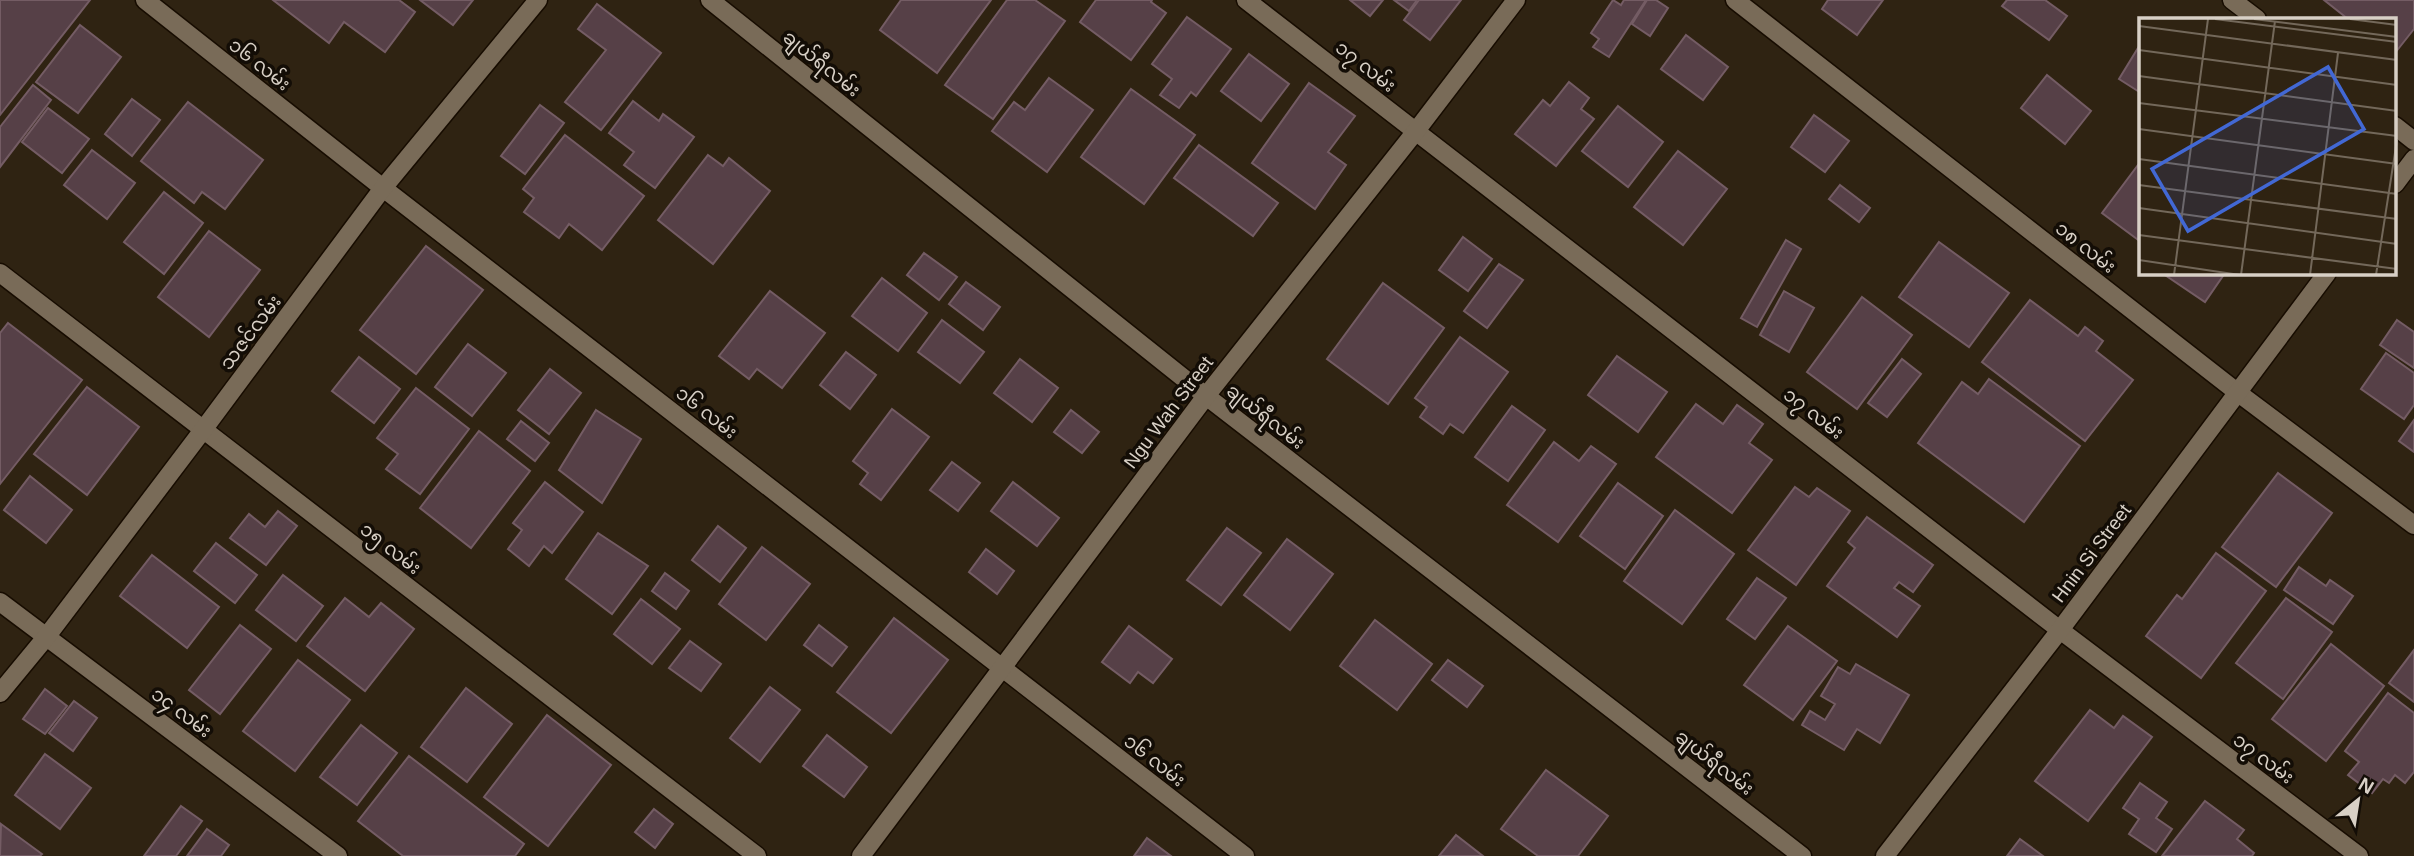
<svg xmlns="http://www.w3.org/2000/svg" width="2414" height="856" font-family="Arial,'Noto Sans Myanmar',sans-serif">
<rect width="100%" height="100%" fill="#2f2312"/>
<g fill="#564047" stroke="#745c64" stroke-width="2">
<path d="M0 0H90L0 115Z"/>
<path d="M273 0H399L415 12 385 52 344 22 329 43Z"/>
<path d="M420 0H473L453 25Z"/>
<path d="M901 0H991L937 73 880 30Z"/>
<path d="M1007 0H1035L1065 21 993 119 945 85Z"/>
<path d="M1096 0H1152L1151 2 1166 13 1131 60 1080 22Z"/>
<path d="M1350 0H1383L1370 16Z"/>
<path d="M1394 0H1417L1409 11Z"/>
<path d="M1419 0H1461L1430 40 1404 20Z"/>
<path d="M1613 0 1621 5 1624 0H1646L1609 57 1593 47 1599 39 1591 33Z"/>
<path d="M1647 0H1656L1668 8 1650 36 1632 24Z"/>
<path d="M1828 0H1883L1857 35 1822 9Z"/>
<path d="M2007 0H2045L2067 16 2049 40 2002 6Z"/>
<path d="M2324 0H2414V29L2395 53V19H2348Z"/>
<path d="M597 4 661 53 601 130 565 102 606 50 578 29Z"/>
<path d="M1187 17 1231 49 1196 96 1191 92 1179 108 1160 95 1172 79 1152 64Z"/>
<path d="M80 25 121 57 78 113 36 82Z"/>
<path d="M1686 35 1728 67 1703 100 1661 69Z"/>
<path d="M2141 43V93L2119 79Z"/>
<path d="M1249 54 1289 84 1261 121 1221 91Z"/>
<path d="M2047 75 2091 111 2065 144 2021 108Z"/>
<path d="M1049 78 1093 110 1047 172 992 131 1014 102 1025 110Z"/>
<path d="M1569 82 1589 98 1581 109 1594 119 1556 166 1515 134 1543 100 1550 106Z"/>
<path d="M1309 83 1355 116 1328 152 1346 165 1315 209 1252 163Z"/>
<path d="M33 85 51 100 0 167V127Z"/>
<path d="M1131 89 1195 135 1144 204 1081 157Z"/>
<path d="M132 99 160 120 132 156 105 134Z"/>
<path d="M633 101 659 121 663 114 694 137 655 188 624 165 634 152 609 133Z"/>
<path d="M188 102 263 160 225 209 202 192 194 203 141 161Z"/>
<path d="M540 105 564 123 525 174 501 156Z"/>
<path d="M1618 106 1663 142 1628 187 1582 151Z"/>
<path d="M48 108 89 139 62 173 22 142Z"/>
<path d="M1814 115 1849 141 1825 172 1791 147Z"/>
<path d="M565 135 644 196 602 250 569 224 559 238 524 212 534 198 523 189Z"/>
<path d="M1199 145 1278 203 1253 236 1174 178Z"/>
<path d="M92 150 135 183 107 219 64 185Z"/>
<path d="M1678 151 1727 189 1683 245 1634 207Z"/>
<path d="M708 155 723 166 729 158 770 191 713 264 658 220Z"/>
<path d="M2141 161V242L2102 213Z"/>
<path d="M1840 185 1870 208 1859 222 1829 199Z"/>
<path d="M164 192 203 223 164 274 124 242Z"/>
<path d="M209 231 260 270 209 337 158 297Z"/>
<path d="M1463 237 1492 259 1468 291 1439 270Z"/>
<path d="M1786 240 1801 249 1757 327 1741 318Z"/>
<path d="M1939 242 2009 293 1969 347 1899 297Z"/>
<path d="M426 246 483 290 416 374 360 330Z"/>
<path d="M924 253 957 277 939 300 907 275Z"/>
<path d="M1499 264 1523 280 1487 328 1464 311Z"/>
<path d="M2162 273H2225L2205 302Z"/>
<path d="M882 278 927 313 898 351 852 316Z"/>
<path d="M966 282 1000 307 983 330 949 304Z"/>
<path d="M1383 283 1444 328 1388 404 1327 359Z"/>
<path d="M770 291 825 333 782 388 757 369 749 379 719 356Z"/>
<path d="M1784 291 1814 308 1789 352 1760 335Z"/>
<path d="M1862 297 1912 335 1857 409 1807 372Z"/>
<path d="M2030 300 2078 336 2085 327 2103 341 2096 351 2133 380 2085 441 1982 362Z"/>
<path d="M942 320 984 352 960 383 918 352Z"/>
<path d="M2397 320 2414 332V368L2380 345Z"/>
<path d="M8 323 82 380 0 484V333Z"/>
<path d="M1460 337 1508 372 1463 433 1450 424 1443 434 1420 417 1427 407 1415 398Z"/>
<path d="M468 344 506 373 472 416 435 387Z"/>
<path d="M846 352 876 375 850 409 820 385Z"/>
<path d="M2386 353 2414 373V405L2404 419 2361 389Z"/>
<path d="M1617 356 1667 392 1638 432 1588 395Z"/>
<path d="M359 357 400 389 374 423 332 391Z"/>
<path d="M1020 359 1058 388 1032 422 994 393Z"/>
<path d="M1902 359 1921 374 1887 417 1868 403Z"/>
<path d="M550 369 581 393 549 434 518 410Z"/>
<path d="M1989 379 2080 446 2024 522 1918 443 1962 382 1978 394Z"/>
<path d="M87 387 139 427 87 495 34 454Z"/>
<path d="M416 388 469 429 420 494 386 469 398 454 377 438Z"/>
<path d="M1696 404 1723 424 1737 405 1763 424 1749 443 1772 460 1732 513 1656 457Z"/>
<path d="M1512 406 1545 430 1508 481 1475 457Z"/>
<path d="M892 409 929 437 881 500 860 484 868 473 853 461Z"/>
<path d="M596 410 641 439 602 503 559 470Z"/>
<path d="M1071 410 1099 432 1082 453 1054 432Z"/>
<path d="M2414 420V452L2399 441Z"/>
<path d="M521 421 549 443 535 461 507 439Z"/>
<path d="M479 431 530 471 471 548 420 508Z"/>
<path d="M1554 442 1579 461 1591 446 1616 464 1558 542 1507 505Z"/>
<path d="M952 462 980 483 958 511 930 490Z"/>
<path d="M2278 473 2332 513 2276 587 2222 547Z"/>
<path d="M30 476 72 510 46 543 4 510Z"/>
<path d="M545 482 583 512 552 553 544 546 529 566 508 549 522 530 513 523Z"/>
<path d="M1013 482 1059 518 1037 546 991 511Z"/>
<path d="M1618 483 1663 516 1625 569 1580 536Z"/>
<path d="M1795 487 1809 497 1817 488 1850 511 1796 585 1748 550Z"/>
<path d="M1675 510 1734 554 1682 624 1624 581Z"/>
<path d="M278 511 297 526 266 565 230 538 249 514 265 527Z"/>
<path d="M1867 517 1933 565 1913 592 1899 582 1894 588 1920 606 1897 637 1827 586 1855 548 1848 542Z"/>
<path d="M718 526 746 548 720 582 692 560Z"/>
<path d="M1227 528 1261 553 1221 605 1187 580Z"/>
<path d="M598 533 648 566 612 614 566 579Z"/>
<path d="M1287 539 1333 574 1290 630 1244 595Z"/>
<path d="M216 543 257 575 235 603 194 571Z"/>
<path d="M762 547 810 584 766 640 719 604Z"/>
<path d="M986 549 1014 571 997 594 969 572Z"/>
<path d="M2216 553 2266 591 2201 678 2146 636 2177 595 2182 599Z"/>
<path d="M152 555 219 607 187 648 120 596Z"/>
<path d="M2299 567 2326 586 2330 580 2353 596 2333 624 2284 590Z"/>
<path d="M665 573 689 591 676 609 652 591Z"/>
<path d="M283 575 323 606 296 641 256 610Z"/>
<path d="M1757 578 1786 598 1755 639 1727 619Z"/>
<path d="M345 598 369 617 381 603 414 629 365 691 307 646Z"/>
<path d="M2286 598 2332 632 2283 699 2236 663Z"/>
<path d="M641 599 680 629 652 664 614 634Z"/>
<path d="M894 618 948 660 891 733 837 692Z"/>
<path d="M1375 620 1432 664 1397 710 1340 666Z"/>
<path d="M240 625 271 649 220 714 189 690Z"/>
<path d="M819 625 847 647 832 666 804 645Z"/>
<path d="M1129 626 1172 659 1153 683 1138 672 1130 683 1102 662Z"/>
<path d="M1788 626 1837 661 1793 720 1744 685Z"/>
<path d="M690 641 721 664 701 691 669 668Z"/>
<path d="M2331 644 2384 686 2326 761 2272 719Z"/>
<path d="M2414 650V702L2389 683Z"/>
<path d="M298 660 350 700 295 771 243 731Z"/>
<path d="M1448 660 1483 686 1467 707 1432 680Z"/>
<path d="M1856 664 1909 695 1880 743 1857 729 1844 750 1802 725 1810 711 1825 720 1835 704 1821 696 1838 667 1850 674Z"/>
<path d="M770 687 800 710 760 762 730 738Z"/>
<path d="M466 688 512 724 467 782 421 747Z"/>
<path d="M45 689 67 706 45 734 23 719Z"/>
<path d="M2388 693 2414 713V772L2405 783 2395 775 2389 783 2383 779 2372 793 2348 775 2359 762 2345 751Z"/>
<path d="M74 701 97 718 73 751 49 733Z"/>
<path d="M2090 710 2114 728 2123 716 2152 737 2088 821 2035 781Z"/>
<path d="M547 715 611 765 548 846 484 797Z"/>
<path d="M361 725 397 753 357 805 320 777Z"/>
<path d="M827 735 867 767 844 797 803 766Z"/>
<path d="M45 754 91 788 60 829 15 795Z"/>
<path d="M409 756 524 844 515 856H403L358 821Z"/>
<path d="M1546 770 1608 816 1578 856H1538L1501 829Z"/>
<path d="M2140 783 2167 802 2156 818 2172 829 2156 852 2129 834 2139 819 2123 808Z"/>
<path d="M2205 801 2244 830 2237 839 2254 853 2252 856H2162Z"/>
<path d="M181 806 202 821 176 856H144Z"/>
<path d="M654 809 673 824 655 848 635 832Z"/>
<path d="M1 824 42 854 40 856H0Z"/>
<path d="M207 829 229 845 221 856H187Z"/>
<path d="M1456 835 1483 856H1439Z"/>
<path d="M1147 838 1171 856H1134Z"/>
<path d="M2020 839 2043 856H2007Z"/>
</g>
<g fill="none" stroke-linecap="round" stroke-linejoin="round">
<g stroke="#170c00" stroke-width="21">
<g id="minor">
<path d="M145 0 383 188 1245 856"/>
<path d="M710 0 1206 396 1802 856"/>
<path d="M1246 0 2060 630 2359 856"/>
<path d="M1735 0 2237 392 2414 525"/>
<path d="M2232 0 2257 19"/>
<path d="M2395 126 2414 141"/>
<path d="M2395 184 2414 159"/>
<path d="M0 273 757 856"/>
<path d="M0 602 338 856"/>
<path d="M0 693 47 636 203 430 383 188 538 0"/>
<path d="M861 856 1206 396 1416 131 1516 0"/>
<path d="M1885 856 2060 630 2327 273"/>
</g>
</g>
<use href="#minor" stroke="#796b58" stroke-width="18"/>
</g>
<g text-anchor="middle" stroke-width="7" stroke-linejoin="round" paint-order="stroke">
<g font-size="19" fill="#d8d0c6" stroke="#130d06">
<text transform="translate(822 63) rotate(39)" y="7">ချယ်ရီလမ်း</text>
<text transform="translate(260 64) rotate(38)" y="7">၁၆ လမ်း</text>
<text transform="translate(1366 66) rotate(38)" y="7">၁၇ လမ်း</text>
<text transform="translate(2086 247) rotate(38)" y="7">၁၈ လမ်း</text>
<text transform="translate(250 332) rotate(-53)" y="7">သဇင်လမ်း</text>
<text transform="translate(707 412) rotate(38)" y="7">၁၆ လမ်း</text>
<text transform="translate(1168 412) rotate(-53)" y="7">Ngu Wah Street</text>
<text transform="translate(1814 413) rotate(38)" y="7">၁၇ လမ်း</text>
<text transform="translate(1266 416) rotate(38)" y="7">ချယ်ရီလမ်း</text>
<text transform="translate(391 548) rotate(38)" y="7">၁၅ လမ်း</text>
<text transform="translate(2091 553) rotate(-53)" y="7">Hnin Si Street</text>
<text transform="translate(182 712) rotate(37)" y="7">၁၄ လမ်း</text>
<text transform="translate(2264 758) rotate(37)" y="7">၁၇ လမ်း</text>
<text transform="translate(1155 760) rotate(38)" y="7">၁၆ လမ်း</text>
<text transform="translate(1715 762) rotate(38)" y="7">ချယ်ရီလမ်း</text>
</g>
</g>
<g transform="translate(2139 18)">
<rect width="257" height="257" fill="#2f2312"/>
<path fill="none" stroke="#73685a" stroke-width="2" d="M76 1 258 24M115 1 258 19M211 1 258 7M0 8 258 42M0 32 258 67M0 58 258 93M0 85 258 118M0 111 258 146M0 141 258 176M0 167 258 201M0 190 258 226M0 217 258 251M0 242 101 257M35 257 69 1M102 257 136 3M171 257 199 35M237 257 258 122"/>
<path fill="#4268d4" fill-opacity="0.15" stroke="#4268d4" stroke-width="3.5" d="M189 49 225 111 49 213 13 151Z"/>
<rect width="257" height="257" fill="none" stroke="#d8d0c6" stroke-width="3.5"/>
</g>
<g transform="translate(2358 800) rotate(30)" stroke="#130d06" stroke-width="5" paint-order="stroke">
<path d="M0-5L12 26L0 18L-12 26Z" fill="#d8d0c6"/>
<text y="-10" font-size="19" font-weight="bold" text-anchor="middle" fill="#d8d0c6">N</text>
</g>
</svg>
